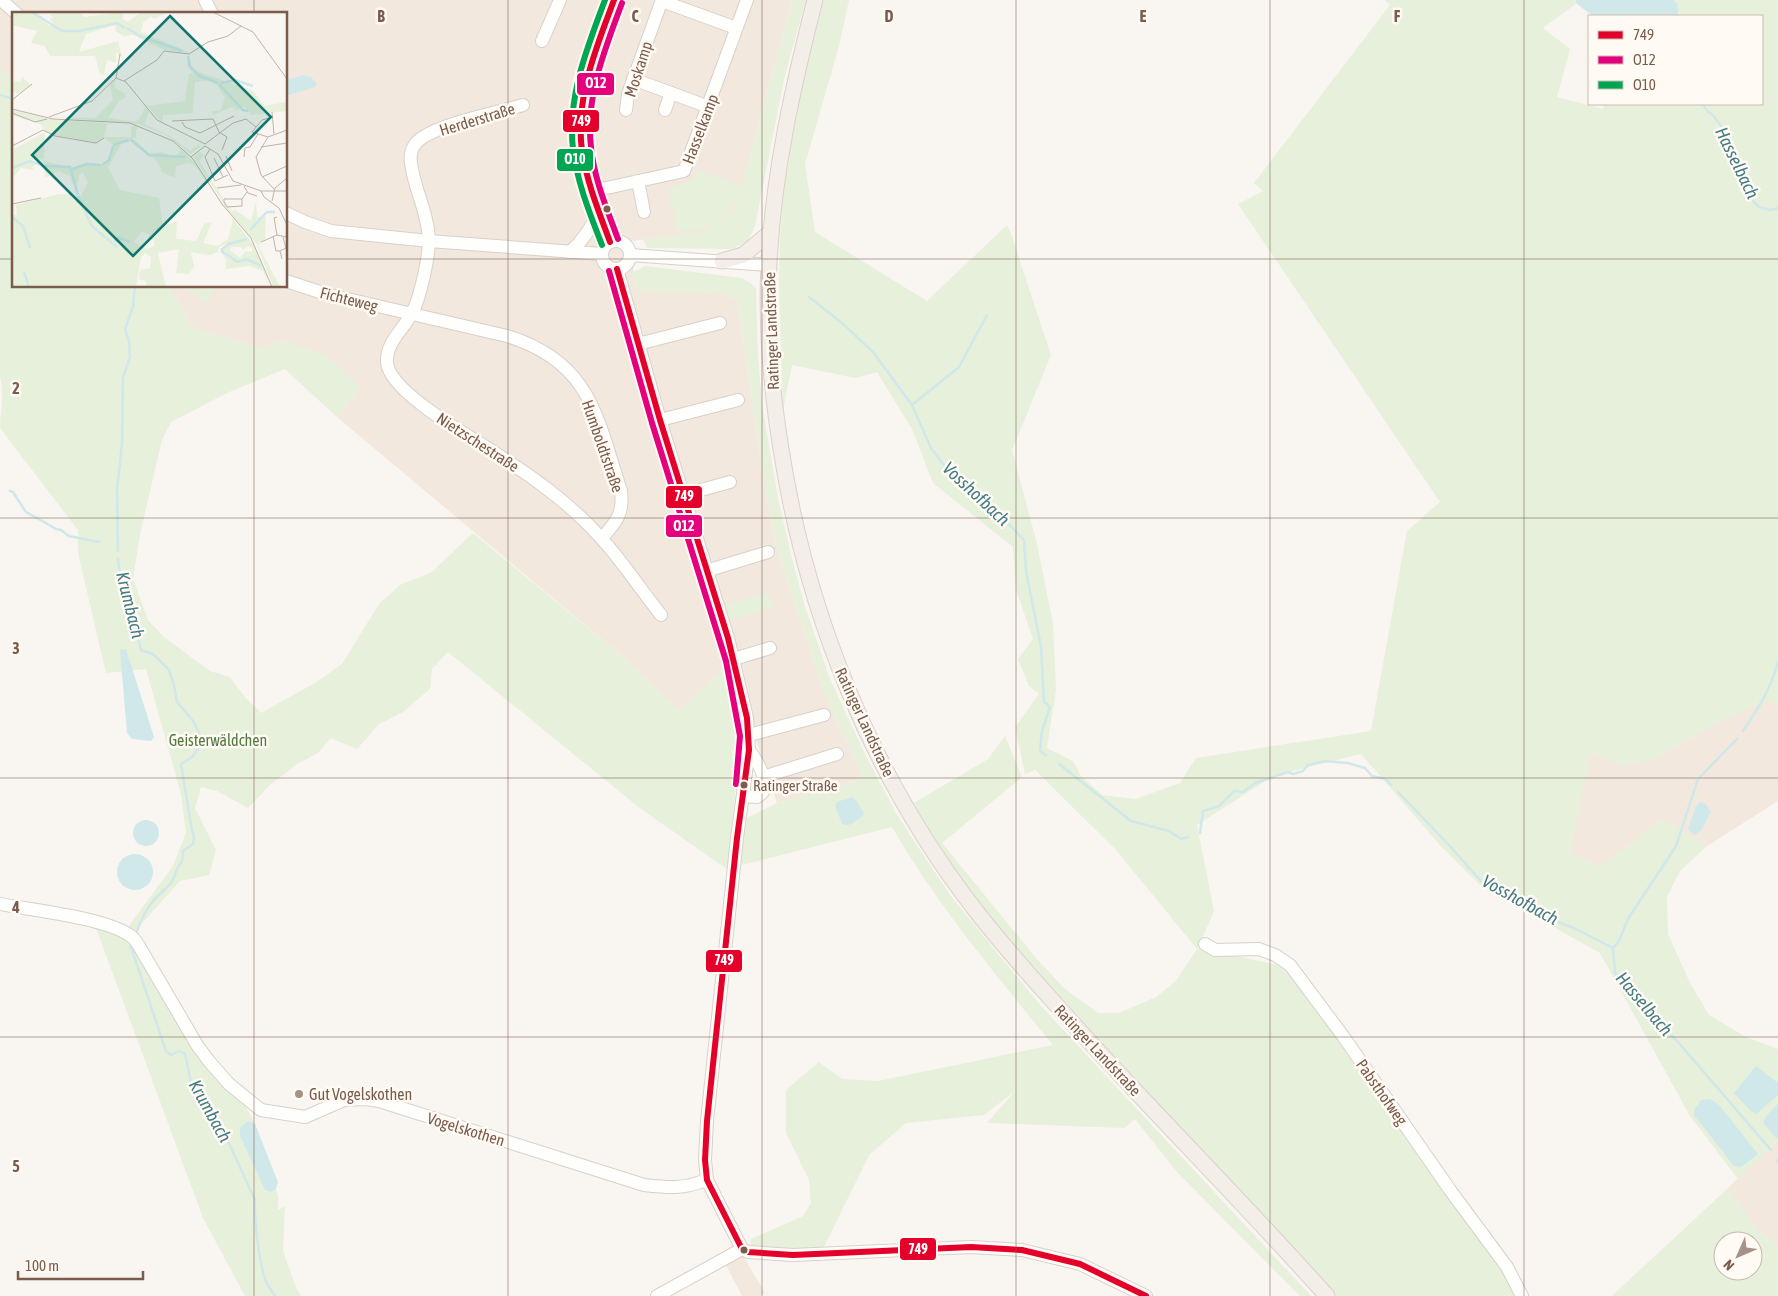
<svg xmlns="http://www.w3.org/2000/svg" width="1778" height="1296" font-family="'Asap Condensed',sans-serif">
<rect width="100%" height="100%" fill="#f9f5f0"/>
<g fill="#f2e8de">
<path d="M0 0H792L744 180 730 213 704 232 631 241 635 290 724 293 737 299 762 468 776 546 821 684 863 779 777 803 756 740 742 665 725 668 679 711 624 658 337 417 361 388 286 341 259 348 192 328 169 286H286V14H14V80L0 69Z"/>
<path d="M1768 700 1778 707V801L1707 846 1661 820 1601 867 1570 853 1590 753 1655 759 1725 718Z"/>
<path d="M1778 1143V1246L1756 1228 1727 1189 1774 1144Z"/>
<path d="M742 1254 765 1293 760 1296H742L725 1263Z"/>
</g>
<g fill="#e7f0db" fill-rule="evenodd">
<path d="M792 0H806L785 75 755 226 748 241 732 249 647 248 643 239 704 232 730 213 744 180Z"/>
<path d="M824 0H849L839 46 805 164 815 232 927 301 1007 225 1011 234 1051 355 1012 450 1037 544 1053 624 1056 690 1047 748 1073 761 1081 776 1102 795 1136 799 1180 783 1196 758 1371 731 1407 531 1440 502 1238 204 1263 191 1254 183 1390 5 1385 0H1574L1577 3 1543 28 1570 49 1557 97 1603 109 1604 104H1762V16H1681L1672 0H1778V707L1768 700 1725 718 1655 759 1623 766 1591 753 1570 853 1601 867 1661 820 1707 846 1680 871 1667 897 1668 934 1690 983 1709 1015 1746 1037 1778 1049V1143L1774 1144 1738 1179 1690 1116 1600 953 1482 887 1439 844 1361 754 1273 776 1197 825 1214 911 1198 948 1282 966 1347 1051 1506 1274 1516 1296H1335L1211 1160 1022 957 966 891 936 843 914 803 988 759 1005 736 1022 777 942 843 1036 958 1065 989 1098 1013H1119L1156 997 1176 981 1197 949 1116 850 1035 770 1025 774 1015 727 1039 694 1029 686 1018 659 1033 639 1016 590 1013 547 933 483 912 429 877 372 855 378 792 365 783 410 779 285 780 234 787 149 803 76Z"/>
<path d="M0 69 14 80V286H169L192 328 259 348 286 341 327 356 361 388 337 417 285 369 227 393 171 422 162 440 140 534 133 579 148 620 164 637 210 671 230 677 244 696 261 713 315 683 342 664 379 604 400 585 432 572 473 533 624 658 679 711 725 668 736 697 741 739 727 869 641 809 448 652 432 669 430 689 403 712 379 724 357 749 331 738 318 753 297 764 270 785 248 808 217 791 201 787 195 808 216 850 209 875 180 881 134 932 128 927 173 866 186 833 181 794 146 669 106 673 78 553V530L0 428C0 411 5 393 0 377Z"/>
<path d="M699 171 741 185C724 221 719 229 677 231L669 188C682 185 692 184 699 171Z"/>
<path d="M645 266 742 278 752 284 756 289 758 358 762 404 778 498 793 563 806 610 831 681 864 752 897 815 950 895 1041 1006 1311 1296H1300L1177 1172 1135 1119 1125 1128 987 1123 1015 1091 984 1115 906 1123 869 1155 824 1247 788 1251 751 1248V1239L803 1216 811 1203 809 1180 786 1133V1090L819 1062 842 1079 878 1081 1053 1045C996 975 937 905 892 827L738 866 747 818 777 803 863 779 821 684 776 546 762 468 737 299 724 293 635 291 633 272Z"/>
<path d="M181 286H217L206 303Z"/>
<path d="M768 593 773 607 730 620 725 605Z"/>
<path d="M96 928 122 937 137 948 242 1100 255 1124 248 1121 271 1192 276 1189 278 1197V1210L285 1206 283 1251 296 1287 301 1296H245L203 1218Z"/>
<path d="M1727 1189 1756 1228 1778 1246V1296H1612ZM1723 1241H1753V1271H1723Z"/>
</g>
<g fill="#d0e8ea">
<path d="M1575 0H1674L1677 4 1679 16H1593L1577 4Z"/>
<path d="M303 75 311 77 317 84 315 87 286 96V80Z"/>
<path d="M126 649 154 737 151 741 132 739 127 733 120 650Z"/>
<path d="M852 797 857 801 864 814C858 820 850 828 842 824L835 805 837 802Z"/>
<path d="M1700 802 1704 803 1711 811 1702 830 1694 835 1688 829 1696 806Z"/>
<circle cx="146" cy="833" r="13"/>
<circle cx="135" cy="872" r="18"/>
<path d="M1756 1066 1778 1083V1095L1756 1114 1751 1111 1734 1093Z"/>
<path d="M1710 1099 1719 1105 1758 1154 1741 1167 1734 1166 1694 1115 1695 1109 1701 1100Z"/>
<path d="M1778 1104V1138H1776L1763 1123 1766 1116Z"/>
<path d="M248 1121 255 1124 278 1182 276 1189 271 1192 265 1190 240 1136V1128Z"/>
</g>
<g fill="none" stroke-linecap="round" stroke-linejoin="round">
<g stroke="#d0e8ea" stroke-width="2.5">
<path d="M0 95 14 99"/>
<path d="M1703 104 1707 111 1713 115 1725 132 1736 159 1745 174 1753 201 1759 207 1771 210 1778 208"/>
<path d="M809 297 842 323 873 352 912 405 931 448 950 473 966 485 981 493 997 512 1024 540 1026 571 1041 647 1044 702 1050 707 1042 731 1040 751 1046 755"/>
<path d="M912 405 959 367 987 315"/>
<path d="M10 491 13 492 26 512 44 522 56 529 61 530 69 536 99 542"/>
<path d="M118 551 117 491 122 443 123 377 130 357 129 341 125 329 133 307 135 286"/>
<path d="M118 559 122 589 134 621 141 650 153 654 169 670 174 685 177 702 194 722 199 733 198 749 192 757 181 764 192 831 194 837 193 844 183 851 182 862C175 868 176 876 171 883 166 889 159 894 154 900 146 909 141 920 137 931"/>
<path d="M1743 731C1758 709 1771 688 1778 662"/>
<path d="M1737 739 1698 779 1676 846 1628 919 1619 941 1613 948 1615 973 1628 986 1634 995 1643 998 1647 1007 1659 1021 1663 1030 1672 1036 1678 1042 1771 1150"/>
<path d="M198 746C213 748 229 733 244 740 246 742 248 744 251 745"/>
<path d="M1059 764 1131 821 1169 831 1181 839 1188 837"/>
<path d="M1398 792 1448 844 1480 880 1494 891 1527 908 1550 919 1574 928 1613 948"/>
<path d="M1200 833 1203 811 1219 806 1234 791 1243 792 1255 783 1288 772 1293 774 1303 771 1308 765 1324 761 1348 763 1365 768 1372 776 1386 779 1391 785"/>
<path d="M130 944 166 1051 171 1055 179 1051 185 1054 191 1082 198 1089 213 1118 219 1122 221 1135 228 1141 255 1200C254 1220 259 1260 265 1279 267 1285 272 1291 275 1296"/>
<path d="M1777 1160 1778 1162"/>
</g>
<g stroke="#d7d1cb" stroke-width="14">
<g id="minor">
<path d="M1 0 17 14"/>
<path d="M205 0 212 14"/>
<path d="M662 1 736 28"/>
<path d="M542 41 560 0"/>
<path d="M633 79 709 107"/>
<path d="M523 105C497 113 435 124 417 142 411 148 410 156 411 163 414 189 428 212 429 240 429 257 420 299 412 313 404 329 385 343 387 363 390 391 462 432 486 447 527 473 568 501 601 538 623 562 641 590 661 615"/>
<path d="M626 110 628 94 662 0"/>
<path d="M665 110 671 93"/>
<path d="M638 181 644 212"/>
<path d="M593 191 684 171 747 0"/>
<path d="M286 213 305 222 331 231 429 241 602 254"/>
<circle cx="616" cy="255" r="14"/>
<path d="M610 242C598 210 582 170 581 136 578 89 598 43 614 0"/>
<path d="M570 252C584 240 592 227 599 211"/>
<path d="M630 255 769 265"/>
<path d="M617 269 660 420 728 638 747 718 749 750 737 838 707 1121 705 1160 707 1180 742 1249 748 1252 793 1255 971 1247 1022 1250 1080 1264 1146 1296"/>
<path d="M286 281 326 294 507 336C591 362 597 417 621 491 624 514 616 522 602 538"/>
<path d="M638 344 720 323"/>
<path d="M660 420 738 400"/>
<path d="M683 495 730 482"/>
<path d="M706 571 768 552"/>
<path d="M734 659 770 648"/>
<path d="M749 735 824 715"/>
<path d="M763 777 837 754"/>
<path d="M743 796 757 797C760 795 764 792 765 788 766 776 756 759 749 750"/>
<path d="M0 904C31 910 109 918 132 937 135 939 137 943 139 946L197 1045 208 1060 229 1084 261 1110 305 1117 344 1100 365 1099 379 1101 644 1185C671 1188 682 1189 707 1180"/>
<path d="M1205 944 1215 950 1259 949 1275 955 1290 965 1343 1036 1450 1190 1507 1267 1522 1296"/>
<path d="M657 1296 742 1249"/>
</g>
</g>
<g stroke="#dad1cc" stroke-width="17">
<g id="major">
<path d="M815 0C793 86 773 174 769 264 766 326 771 388 781 449 807 616 872 777 976 911 1011 956 1050 998 1088 1040 1167 1126 1249 1209 1327 1296"/>
<path d="M722 261 743 255 771 232"/>
</g>
</g>
<use href="#minor" stroke="#fefefd" stroke-width="12"/>
<use href="#major" stroke="#f3eee8" stroke-width="15"/>
<g stroke="#fffaf3" stroke-width="10">
<g id="bus-1">
<path d="M610 242C599 212 587 183 582 151 575 98 596 48 614 0"/>
<path d="M617 269 660 420 728 638 747 718 749 750 737 838 707 1121 705 1160 707 1180 742 1249 748 1252 793 1255 971 1247 1022 1250 1080 1264 1146 1296"/>
</g>
</g>
<g stroke="#fffaf3" stroke-width="10">
<g id="bus-2">
<path d="M618 239C607 209 594 179 591 147 585 97 605 49 622 3"/>
<path d="M609 271 652 423 726 661 740 736 736 784"/>
</g>
</g>
<g stroke="#fffaf3" stroke-width="10">
<path id="bus-3" d="M602 245C590 214 577 182 573 149 567 97 587 48 605 0"/>
</g>
<use href="#bus-1" stroke="#e4002b" stroke-width="6"/>
<use href="#bus-2" stroke="#e5007d" stroke-width="6"/>
<use href="#bus-3" stroke="#00a651" stroke-width="6"/>
</g>
<path fill="none" stroke="#7a5c4d" stroke-width="1" stroke-opacity="0.55" d="M254 0V14M508 0V1296M762 0V1296M1016 0V1296M1270 0V1296M1524 0V1296M0 259H14M286 259H1778M254 286V1296M0 518H1778M0 778H1778M0 1037H1778"/>
<g fill="#7a5c4d" stroke="#fffaf3" stroke-width="2">
<circle cx="607" cy="209" r="4.5"/>
<circle cx="744" cy="785" r="4.5"/>
<circle cx="744" cy="1250" r="4.5"/>
</g>
<circle fill="#a69286" stroke="#fffaf3" stroke-width="2" cx="299" cy="1094" r="5"/>
<g text-anchor="middle" stroke-width="5" stroke-linejoin="round" paint-order="stroke">
<g font-size="15" fill="#7a5c4d" stroke="#fffaf3" text-anchor="start">
<text x="753" y="791">Ratinger Straße</text>
</g>
<g font-size="16" fill="#7a5c4d" stroke="#fffaf3">
<text transform="translate(638 69) rotate(-72)" y="6">Moskamp</text>
<text transform="translate(477 119) rotate(-17)" y="6">Herderstraße</text>
<text transform="translate(700 129) rotate(-69)" y="6">Hasselkamp</text>
<text transform="translate(349 299) rotate(14)" y="6">Fichteweg</text>
<text transform="translate(771 331) rotate(-92)" y="6">Ratinger Landstraße</text>
<text transform="translate(478 442) rotate(33)" y="6">Nietzschestraße</text>
<text transform="translate(603 446) rotate(71)" y="6">Humboldtstraße</text>
<text transform="translate(865 722) rotate(65)" y="6">Ratinger Landstraße</text>
<text transform="translate(1098 1050) rotate(47)" y="6">Ratinger Landstraße</text>
<text transform="translate(1382 1092) rotate(55)" y="6">Pabsthofweg</text>
<text transform="translate(466 1129) rotate(17)" y="6">Vogelskothen</text>
</g>
<g font-size="16" fill="#537a41" stroke="#fffaf3">
<text x="218" y="746">Geisterwäldchen</text>
</g>
<g font-size="16" fill="#7a5c4d" stroke="#fffaf3" text-anchor="start">
<text x="309" y="1100">Gut Vogelskothen</text>
</g>
<g font-size="18" font-style="italic" fill="#437c86" stroke="#fffaf3">
<text transform="translate(1737 163) rotate(64)" y="6">Hasselbach</text>
<text transform="translate(976 494) rotate(43)" y="6">Vosshofbach</text>
<text transform="translate(130 605) rotate(76)" y="6">Krumbach</text>
<text transform="translate(1520 900) rotate(29)" y="6">Vosshofbach</text>
<text transform="translate(1644 1004) rotate(50)" y="6">Hasselbach</text>
<text transform="translate(210 1111) rotate(61)" y="6">Krumbach</text>
</g>
</g>
<g transform="translate(12 12)">
<rect width="275" height="275" fill="#f9f5f0"/>
<path d="M0 0H26L25 4 38 14 42 12 38 8 42 4H37L41 0H67L72 5 111 0V7L116 10 129 0H156L142 7 139 4 131 11 129 20 179 41 152 38 121 23 111 24 104 19 103 13 74 22 67 40 106 29 110 46 104 40V51L95 48 92 63 88 62 83 44H38L33 34 19 31 25 19 0 13ZM177 43 180 55 187 60 241 79 252 94 275 90V99L238 103V98L232 95 220 100 224 96 219 95 201 103 200 99H208L213 86 204 71 197 68 183 70 181 101 151 103V110L148 108 135 94 173 89 177 62 182 60 175 53ZM10 65 19 73 5 82 0 78V68L8 70ZM104 67 102 75 113 82V86L107 89 96 106 125 110 134 95 137 100 132 112 156 123 178 139 187 132 188 135 178 142 154 123 126 112 38 105 83 106 101 88 98 72ZM0 98 39 107 125 114 124 126H120L138 142 149 140 162 145 169 139 166 134 186 155 209 192 242 233 259 275 251 259 237 254 214 257V248L208 237 232 228 211 233 207 235 206 240 198 243 179 240 182 254 177 262 164 261 167 237 146 241 154 275H134V269L127 267 128 258 138 256 139 245 133 241 129 245 124 275H0V202L5 204 4 193 47 182H58L62 189 67 188 76 170 71 161 67 163 66 171 60 172 59 165 47 159 33 166 32 149 60 156 75 152 94 153 102 134 92 125 84 130 43 123 34 119 28 112 0 103ZM95 112 120 113 119 125H92ZM111 129H119L145 149 150 160 163 166 164 154 178 151 184 155 221 208 216 227 206 234 191 231 200 210 192 212 184 229 164 227 165 210 151 213 147 186 108 178 96 155ZM130 219 137 223 136 228H142V234L135 237 122 230ZM236 234 240 236V240L234 239 228 246 218 238 219 235H229L231 238ZM33 120 32 147 20 148 23 151 21 158 9 156 0 167V138ZM188 140 192 143 187 149 220 200 223 198 239 209 244 190 245 205 254 204 253 227 246 233 268 275H261L245 232 215 197 182 145Z" fill="#e7f0db" fill-rule="evenodd"/>
<path fill="none" stroke="#d0e8ea" stroke-width="2.5" d="M20 0 50 19H68L105 11 113 16M115 16 128 24 170 39M176 44 178 55 187 64 206 71M209 71 223 68 241 74M207 72 231 98 237 99M119 128 137 143 173 145M101 133 117 128M90 153 97 148 101 134M32 154 58 155 66 183M0 156 18 149 30 153M60 157 75 152 89 153M66 184 80 214 105 235M0 205 11 214 18 236M238 218 255 200H263M102 230 107 226 118 230M209 238 217 232 235 227M209 239 226 250 234 247 249 254M12 260 17 275"/>
<path fill="none" stroke="#c2b3aa" stroke-width="1" d="M201 0 241 20 275 67M104 66 108 42M112 69 145 48 152 39 177 42 196 30 216 24 229 14M0 88 20 72M0 97 41 107 118 111 161 129 181 147 210 192 239 226 260 275M260 100 262 122M0 101 23 110 35 107M37 105 80 89 104 66 114 70 145 108 193 132M160 109 201 107 207 120 215 125 210 138M170 110 173 115 188 121 222 104M31 118 43 124 84 131 92 126M256 125 240 120 250 108 260 105M193 132 221 111 234 107 244 115M0 134 31 118M193 134 206 142 221 169 249 179M249 135 275 131M198 137 193 145 203 169 216 163M214 144 220 159M179 145 193 134M232 145 233 136 238 135 246 122M202 146 211 165M250 165 275 154M232 174 236 181 245 184M205 176 229 173M262 177 249 163 244 145 256 125 275 118M249 179 252 185 267 196 275 213M249 179H275M230 187H212V190L215 195 230 194V187L235 180M260 189 263 176 275 166M0 192 29 186M265 205 262 206 265 223M261 224 264 239H268M249 230 265 223 275 225M270 247 268 239 274 236 271 225"/>
<path fill="#0f766e" fill-opacity="0.15" stroke="#0f766e" stroke-width="2.5" d="M158 4 259 105 121 244 20 143Z"/>
<rect width="275" height="275" fill="none" stroke="#7a5c4d" stroke-width="2.5"/>
</g>
<g font-size="16" text-anchor="middle" font-weight="bold" fill="#7a5c4d" stroke="#fffaf3" stroke-width="5" stroke-linejoin="round" paint-order="stroke">
<text x="381" y="22">B</text>
<text x="635" y="22">C</text>
<text x="889" y="22">D</text>
<text x="1143" y="22">E</text>
<text x="1397" y="22">F</text>
<text x="16" y="394">2</text>
<text x="16" y="654">3</text>
<text x="16" y="913">4</text>
<text x="16" y="1172">5</text>
</g>
<g stroke="#fffaf3" stroke-width="2">
<rect x="576" y="72" width="39" height="24" rx="5" fill="#e5007d"/>
<rect x="562" y="109" width="38" height="24" rx="5" fill="#e4002b"/>
<rect x="556" y="148" width="38" height="24" rx="5" fill="#00a651"/>
<rect x="665" y="485" width="38" height="24" rx="5" fill="#e4002b"/>
<rect x="665" y="514" width="38" height="24" rx="5" fill="#e5007d"/>
<rect x="705" y="949" width="38" height="24" rx="5" fill="#e4002b"/>
<rect x="899" y="1237" width="38" height="24" rx="5" fill="#e4002b"/>
</g>
<g font-size="14" text-anchor="middle" font-weight="bold" fill="#fff">
<text x="596" y="88">O12</text>
<text x="581" y="126">749</text>
<text x="575" y="164">O10</text>
<text x="684" y="501">749</text>
<text x="684" y="531">O12</text>
<text x="724" y="965">749</text>
<text x="918" y="1254">749</text>
</g>
<rect x="1588" y="15" width="175" height="90" fill="#fffaf3" stroke="#cabbb1"/>
<rect x="1598" y="31" width="25" height="8" fill="#e4002b" stroke="#cabbb1"/>
<text x="1633" y="40" font-size="15" fill="#7a5c4d">749</text>
<rect x="1598" y="56" width="25" height="8" fill="#e5007d" stroke="#cabbb1"/>
<text x="1633" y="65" font-size="15" fill="#7a5c4d">O12</text>
<rect x="1598" y="81" width="25" height="8" fill="#00a651" stroke="#cabbb1"/>
<text x="1633" y="90" font-size="15" fill="#7a5c4d">O10</text>
<g transform="translate(1738 1256) rotate(225)"><circle r="24" fill="#fffaf3" stroke="#cabbb1"/>
<path d="M0-4L9 19L0 12L-9 19Z" fill="#a69286"/>
<text y="-8" font-size="14" font-weight="bold" text-anchor="middle" fill="#7a5c4d">N</text>
</g>
<path d="M18 1271v8h125v-8" fill="none" stroke="#7a5c4d" stroke-width="2.5"/>
<text x="25" y="1271" font-size="15" fill="#7a5c4d" stroke="#fffaf3" stroke-width="4" paint-order="stroke">100 m</text>
</svg>
